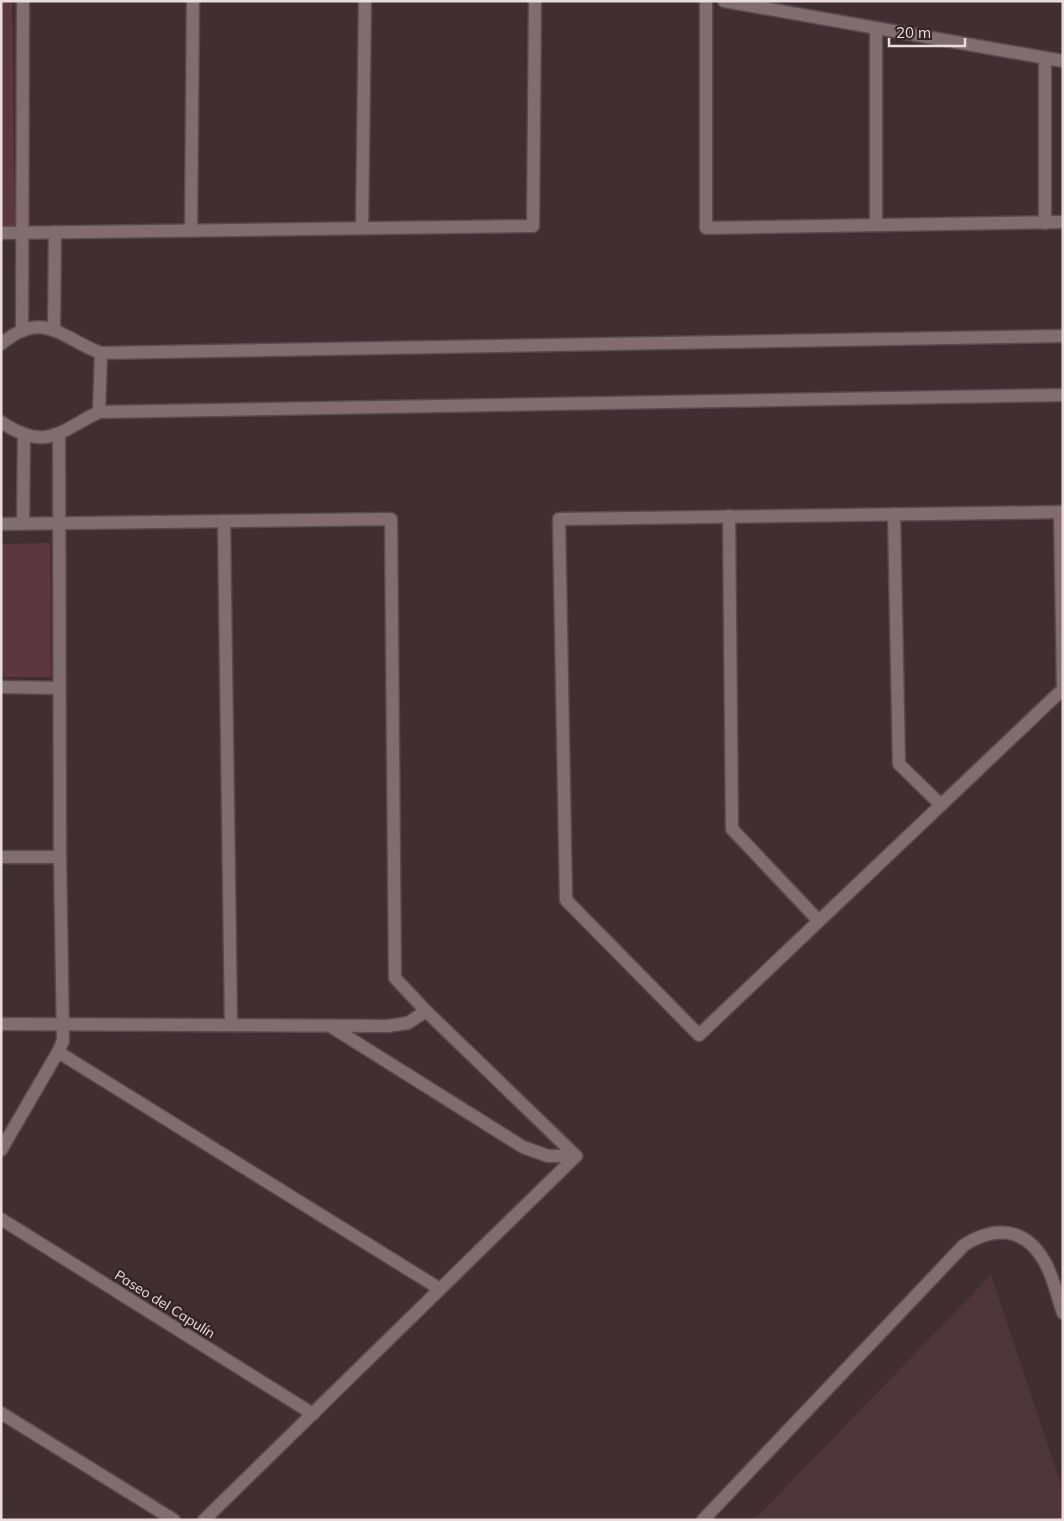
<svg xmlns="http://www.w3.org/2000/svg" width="1064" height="1521" font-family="Mulish,sans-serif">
<rect width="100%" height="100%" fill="#402e32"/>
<path fill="#4e363b" d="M991 1275 1063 1491V1520H754Z"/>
<g fill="#5c3640">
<path d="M2 1H12L15 226H1Z"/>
<path d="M50 543 51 677H1V544Z"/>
</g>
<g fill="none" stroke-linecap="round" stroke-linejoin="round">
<g stroke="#594a4d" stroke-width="15">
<g id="minor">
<path d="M706 1V228L1063 222"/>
<path d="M724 1 1063 61"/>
<path d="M1045 58V223"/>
<path d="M876 225V28"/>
<path d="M362 228 365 1"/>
<path d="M191 230 193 1"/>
<path d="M1 233 533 226 535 1"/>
<path d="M54 328 55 232"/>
<path d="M22 331 23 1"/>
<path d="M1 344C44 308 62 339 101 353L1063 336"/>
<path d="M99 412 101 353"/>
<path d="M1 422C47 452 58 432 99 412L1063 395"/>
<path d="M1060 512 1063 689"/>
<path d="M1063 512 559 519 566 900 699 1035 1063 689"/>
<path d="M894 514 899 764 941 805"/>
<path d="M729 516 732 829 819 921"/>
<path d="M224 521 231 1025"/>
<path d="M23 523 24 435"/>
<path d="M1 524 391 519 395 978 426 1011 576 1156"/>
<path d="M1 687 59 688"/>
<path d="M1 857H60"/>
<path d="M1 1024 388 1026 408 1023 426 1011"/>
<path d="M330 1026 523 1147 548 1156H576"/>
<path d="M58 1052 440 1289"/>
<path d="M1 1150 58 1052 63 1041 60 857 59 435"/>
<path d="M1 1219 313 1414"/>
<path d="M1 1413 174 1520"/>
<path d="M204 1520 576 1156"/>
<path d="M703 1520 964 1245C993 1227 1023 1226 1043 1259 1053 1274 1057 1296 1063 1313"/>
</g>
</g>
<use href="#minor" stroke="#816c70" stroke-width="12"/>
</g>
<g text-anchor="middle" stroke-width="5" stroke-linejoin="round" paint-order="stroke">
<g font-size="14" fill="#e9dde0" stroke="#352428">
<text transform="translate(165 1304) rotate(32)" y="5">Paseo del Capulín</text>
</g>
</g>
<rect width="1064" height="1521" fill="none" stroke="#e9dde0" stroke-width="5"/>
<path d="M889 38v8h76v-8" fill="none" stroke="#e9dde0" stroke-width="2.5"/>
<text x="896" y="38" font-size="15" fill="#e9dde0" stroke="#352428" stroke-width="4" paint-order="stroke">20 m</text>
</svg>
